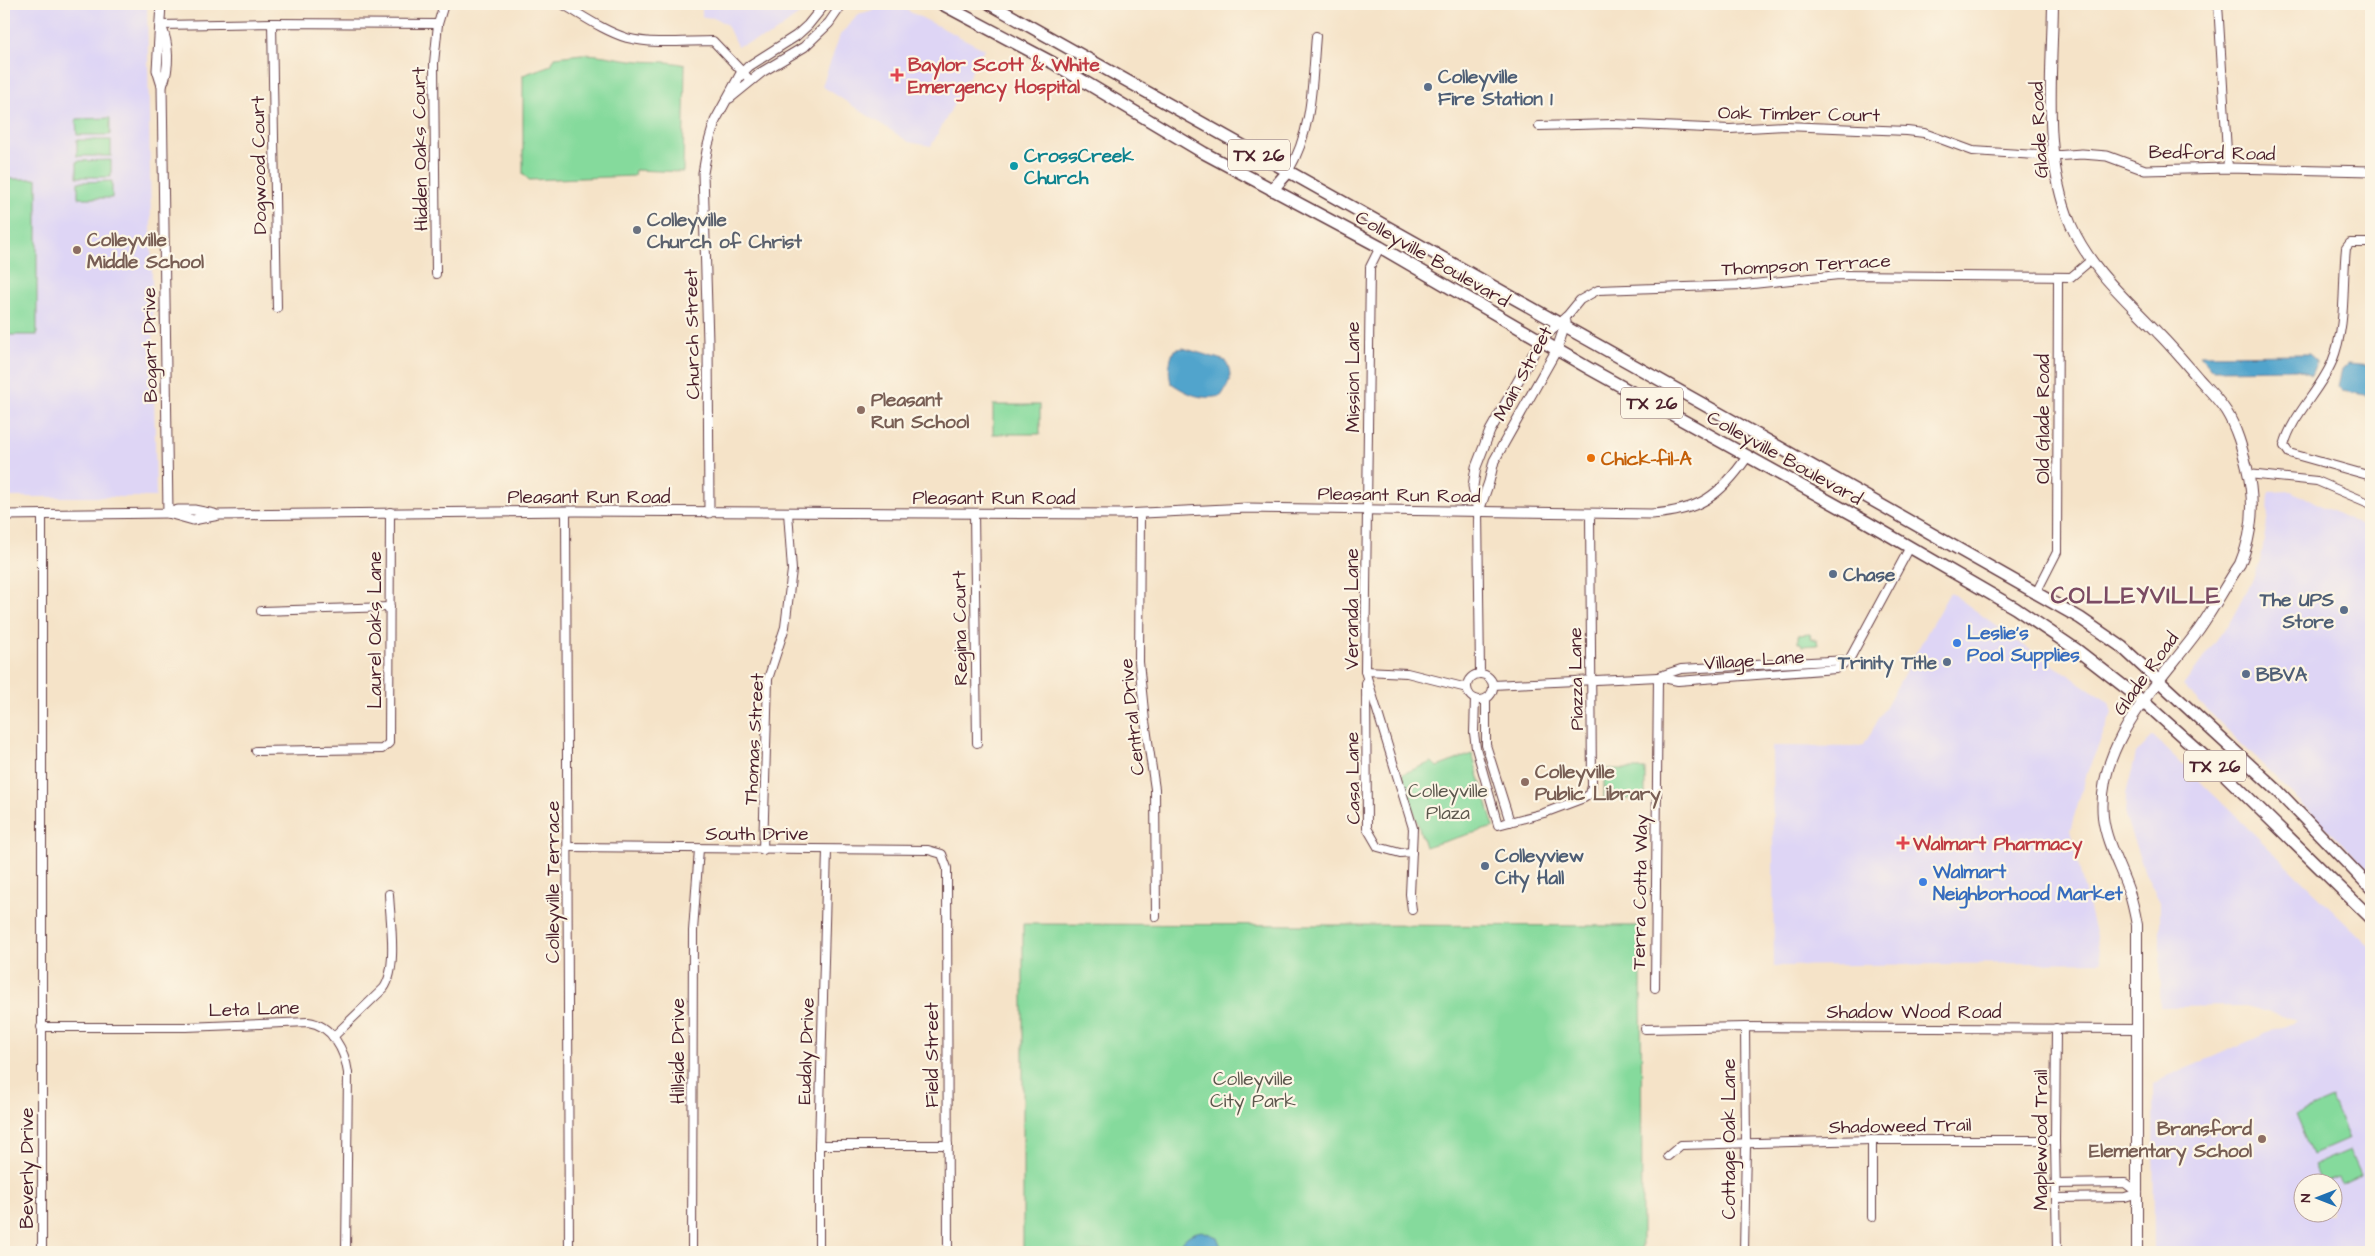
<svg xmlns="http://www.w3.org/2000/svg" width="2375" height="1256" font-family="'Architects Daughter',sans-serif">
<rect width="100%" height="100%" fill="#fcf5e5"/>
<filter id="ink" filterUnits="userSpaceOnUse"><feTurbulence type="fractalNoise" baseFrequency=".02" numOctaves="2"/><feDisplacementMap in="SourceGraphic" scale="10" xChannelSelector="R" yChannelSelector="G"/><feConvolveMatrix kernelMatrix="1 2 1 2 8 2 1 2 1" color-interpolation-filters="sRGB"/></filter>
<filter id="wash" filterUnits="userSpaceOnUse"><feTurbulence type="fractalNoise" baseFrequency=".0096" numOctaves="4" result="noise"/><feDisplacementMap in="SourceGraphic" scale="20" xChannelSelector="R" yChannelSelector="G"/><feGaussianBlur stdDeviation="1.12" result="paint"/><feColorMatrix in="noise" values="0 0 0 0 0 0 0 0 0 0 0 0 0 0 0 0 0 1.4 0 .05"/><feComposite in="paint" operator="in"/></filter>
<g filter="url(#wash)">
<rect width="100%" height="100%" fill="#f5e3c8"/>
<g fill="#ded5f5" fill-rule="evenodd">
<path d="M4 4H147L156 497H4Z"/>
<path d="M702 4H809L807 9 770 36 737 46 727 25 715 18 702 17Z"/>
<path d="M894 4 984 49 931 146 909 142 822 86 840 35 859 14Z"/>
<path d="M2291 491 2371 530V872L2183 686 2231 620 2252 581 2261 560 2268 514 2269 492Z"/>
<path d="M1950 592 2020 643 2109 702 2112 713 2087 773 2070 830 2102 962 1774 966 1772 746 1853 747 1864 745Z"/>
<path d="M2153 736 2371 947V1252H2154L2153 1083 2297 1020 2246 1006 2160 1007V902L2145 873 2125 816 2126 794 2136 754ZM2302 1184H2332V1214H2302Z"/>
</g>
<g fill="#85da9c" stroke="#687c64">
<path d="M582 54C599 54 614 58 631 60 650 63 668 60 685 65L683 172 635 170 634 176 529 180 523 174V75L551 65 555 57Z"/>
<path d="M110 118V135H77L76 119Z"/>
<rect x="77" y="140" width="34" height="16"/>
<path d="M111 160V177H77V161Z"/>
<rect x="4" y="179" width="33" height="156"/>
<path d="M112 181V198H78V182Z"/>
<rect x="993" y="405" width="47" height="29"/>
<path d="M1810 634 1811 638 1817 640 1818 645 1802 646 1801 643H1798V635Z"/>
<path d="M1472 754 1494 827 1425 847 1402 774 1432 762 1437 767Z"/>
<rect x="1604" y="769" width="41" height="30"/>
<path d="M1023 924 1641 926 1642 1252H1023Z"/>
<path d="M2332 1099 2349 1139 2312 1155 2295 1115Z"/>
<path d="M2349 1150 2360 1175 2341 1184 2338 1178 2322 1183 2314 1165Z"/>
</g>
<g fill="#51a4cc" stroke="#4e627c">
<path d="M1183 348 1226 361C1233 375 1230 384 1221 396 1201 400 1189 395 1171 383 1168 371 1169 362 1174 350Z"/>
<path d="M2309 354 2317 361 2311 375 2297 369 2213 370 2200 355Z"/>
<path d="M2347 364 2371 366V396L2342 391 2338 386 2342 369Z"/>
<path d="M1202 1231 1217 1237 1223 1252H1178C1181 1239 1189 1233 1202 1231Z"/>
</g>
</g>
<g filter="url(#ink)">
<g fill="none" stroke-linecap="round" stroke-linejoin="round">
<g stroke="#643c43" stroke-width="10">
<g id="minor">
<path d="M562 4C583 16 604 31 627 38 654 45 685 41 713 41L751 81"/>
<path d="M2218 4 2228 168"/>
<path d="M272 23 277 308"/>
<path d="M161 25 272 23 438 24"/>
<path d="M1539 126 1613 124 1730 129 1785 126 1907 131 1924 133 1973 151 2054 156"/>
<path d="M1288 172C1313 130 1312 83 1316 36"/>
<path d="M2371 243H2350L2346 248C2342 286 2347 325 2332 362 2319 392 2292 415 2284 446L2289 453 2371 476"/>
<path d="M1380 247 1370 267 1365 671 1413 828 1410 894 1412 910"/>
<path d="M436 274 434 63 438 24 444 4"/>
<path d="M1566 317 1580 300 1598 290 1744 285 1839 275 2071 277 2090 261"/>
<path d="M2248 474 2317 481 2371 504"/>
<path d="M566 511 569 1252"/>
<path d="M1478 511 1480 673"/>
<path d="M974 513 977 743"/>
<path d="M1140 513 1139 662 1145 721 1155 789 1156 917"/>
<path d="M42 514V1252"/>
<path d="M2036 593 2057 552 2058 277"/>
<path d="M261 611 390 607"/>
<path d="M1365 671 1407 673 1467 688"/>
<circle cx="1480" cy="687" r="13"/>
<path d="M1660 676 1681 669 1849 660"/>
<path d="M1366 683 1367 828 1378 847 1400 853 1412 852"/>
<path d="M1493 685 1658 677 1678 681 1836 669 1849 660 1910 547"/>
<path d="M1475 699 1474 733 1476 748 1498 825 1544 813 1584 798 1590 794 1592 786 1590 513"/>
<path d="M1486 699V745L1510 822"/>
<path d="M256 751 382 749 389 743 390 512"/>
<path d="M568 847 928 850 942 854 947 868 948 1252"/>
<path d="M763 850 768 679 785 627 792 570 788 512"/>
<path d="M1655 988 1658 677"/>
<path d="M41 1027H186L308 1022C332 1025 345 1051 348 1073L346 1252"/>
<path d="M2056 1028 2055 1140 2057 1252"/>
<path d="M1645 1029 1745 1027 2137 1029"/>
<path d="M333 1037 384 988C398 968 390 919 389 894"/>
<path d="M1872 1140V1217"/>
<path d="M819 1145H948"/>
<path d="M1668 1156 1681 1145 1872 1140H2055"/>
<path d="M2056 1184 2125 1183 2138 1193"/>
<path d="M2056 1198 2125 1197 2138 1193"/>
<path d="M692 1252 693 931 699 849"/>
<path d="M819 1252V1145L827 850"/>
<path d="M1744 1252 1746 1145 1745 1027"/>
</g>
</g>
<g stroke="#643c43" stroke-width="11">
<g id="tertiary">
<path d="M161 4 157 70 162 86 168 513"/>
<path d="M161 26C169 43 170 68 162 86"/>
<path d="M730 98 762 72 804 47 829 23 842 4"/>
<path d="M2054 156 2082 154 2107 156 2145 170 2228 168 2371 171"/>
<path d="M1478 511 1473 486 1476 467 1490 431 1541 340 1566 317"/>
<path d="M1479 511 1489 482 1494 461 1557 349 1566 322"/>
<path d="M168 513 193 520 219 515 577 511 1123 514 1247 508 1651 514C1699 511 1720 496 1747 457"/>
<path d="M709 513 708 342 703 173 708 145 715 121 740 75 749 66 796 36 808 25 825 4"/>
<path d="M4 515 168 513 178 510H194L214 514"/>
</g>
</g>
<g stroke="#643c43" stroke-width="12">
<path id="secondary" d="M2053 4C2052 76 2042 157 2071 225 2090 269 2127 300 2159 334 2173 348 2186 364 2199 379 2208 389 2219 400 2226 411 2237 429 2242 448 2247 468 2255 500 2253 534 2240 564 2225 586 2213 610 2197 632 2157 686 2096 744 2103 817 2106 843 2121 868 2129 892 2133 903 2135 914 2137 925V1252"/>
</g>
<g stroke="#643c43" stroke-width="14">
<g id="primary">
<path d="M942 4 1053 63 1204 153 1380 247 1590 369 1863 520 2015 608 2077 650 2144 702 2222 772 2371 918"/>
<path d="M990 4 1733 421 2080 618 2122 647 2215 733 2277 790 2371 888"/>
<path d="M1272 190 1288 172"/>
</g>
</g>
<use href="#minor" stroke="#fff" stroke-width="8"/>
<use href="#tertiary" stroke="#fff" stroke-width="9"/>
<use href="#secondary" stroke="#fff" stroke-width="10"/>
<use href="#primary" stroke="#fff" stroke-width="11"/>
</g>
</g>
<g fill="#e0444e" stroke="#fcf5e5" stroke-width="2">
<path d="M894.5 67.5h5v5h5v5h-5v5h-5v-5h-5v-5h5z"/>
<path d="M1900.5 835.5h5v5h5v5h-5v5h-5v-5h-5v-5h5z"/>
</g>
<g fill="#5c6f8a" stroke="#fcf5e5" stroke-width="2">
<circle cx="1428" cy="87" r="5"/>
<circle cx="1833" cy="574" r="5"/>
<circle cx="2344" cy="610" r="5"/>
<circle cx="1947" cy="662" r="5"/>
<circle cx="2246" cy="674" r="5"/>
<circle cx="1485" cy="866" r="5"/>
</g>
<circle fill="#0f9aa8" stroke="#fcf5e5" stroke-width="2" cx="1014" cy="166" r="5"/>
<circle fill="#6b7280" stroke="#fcf5e5" stroke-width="2" cx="637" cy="230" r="5"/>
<g fill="#8d6e63" stroke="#fcf5e5" stroke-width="2">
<circle cx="77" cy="250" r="5"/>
<circle cx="861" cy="410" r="5"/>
<circle cx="1525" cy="782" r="5"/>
<circle cx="2262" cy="1139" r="5"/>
</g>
<circle fill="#e8710a" stroke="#fcf5e5" stroke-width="2" cx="1591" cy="458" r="5"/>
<g fill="#3f7fe0" stroke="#fcf5e5" stroke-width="2">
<circle cx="1957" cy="643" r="5"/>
<circle cx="1923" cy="882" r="5"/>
</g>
<g text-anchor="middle" stroke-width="4.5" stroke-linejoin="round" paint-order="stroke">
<g fill="#fcf5e5" stroke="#7f5f63" stroke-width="1">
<rect x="1228" y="139.5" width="62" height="31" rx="4"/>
<rect x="1621" y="387.5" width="62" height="31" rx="4"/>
<rect x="2184" y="750.5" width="62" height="31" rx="4"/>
</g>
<g font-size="18" font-weight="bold" fill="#4a1f2b">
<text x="1259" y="161">TX 26</text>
<text x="1652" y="409">TX 26</text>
<text x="2215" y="772">TX 26</text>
</g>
<g font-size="19" font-weight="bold" fill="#be3a42" stroke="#fcf5e5" text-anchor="start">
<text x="908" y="71">Baylor Scott &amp; White<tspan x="908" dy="22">Emergency Hospital</tspan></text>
<text x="1913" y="850">Walmart Pharmacy</text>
</g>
<g font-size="19" font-weight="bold" fill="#4e5e75" stroke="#fcf5e5" text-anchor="start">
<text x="1438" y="83">Colleyville<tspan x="1438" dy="22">Fire Station 1</tspan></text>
<text x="1843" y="581">Chase</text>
<text x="2334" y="606" text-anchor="end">The UPS<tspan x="2334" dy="22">Store</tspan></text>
<text x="1937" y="669" text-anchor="end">Trinity Title</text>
<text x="2256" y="681">BBVA</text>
<text x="1495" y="862">Colleyview<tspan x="1495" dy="22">City Hall</tspan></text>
</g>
<g font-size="19" fill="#4a1f2b" stroke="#fcf5e5">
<text transform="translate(1799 113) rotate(1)" y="7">Oak Timber Court</text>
<text transform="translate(2038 130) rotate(-93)" y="7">Glade Road</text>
<text transform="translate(419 149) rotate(-91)" y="7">Hidden Oaks Court</text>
<text transform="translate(2212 152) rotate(1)" y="7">Bedford Road</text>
<text transform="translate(258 165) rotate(-91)" y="7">Dogwood Court</text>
<text transform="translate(1433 258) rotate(30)" y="7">Colleyville Boulevard</text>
<text transform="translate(1806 264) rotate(-3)" y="7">Thompson Terrace</text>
<text transform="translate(691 334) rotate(-91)" y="7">Church Street</text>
<text transform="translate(149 345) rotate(-91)" y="7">Bogart Drive</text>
<text transform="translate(1522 373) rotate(-62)" y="7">Main Street</text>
<text transform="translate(1352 377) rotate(-90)" y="7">Mission Lane</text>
<text transform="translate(2042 419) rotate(-90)" y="7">Old Glade Road</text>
<text transform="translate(1785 457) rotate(29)" y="7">Colleyville Boulevard</text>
<text transform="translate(1399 494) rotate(1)" y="7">Pleasant Run Road</text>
<text x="589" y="503">Pleasant Run Road</text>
<text x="994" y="504">Pleasant Run Road</text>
<text transform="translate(1351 609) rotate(-90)" y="7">Veranda Lane</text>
<text transform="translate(959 628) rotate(-91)" y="7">Regina Court</text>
<text transform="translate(374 630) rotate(-90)" y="7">Laurel Oaks Lane</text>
<text transform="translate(1754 659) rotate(-4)" y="7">Village Lane</text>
<text transform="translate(2145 673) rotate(-54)" y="7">Glade Road</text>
<text transform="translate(1575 679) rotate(-91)" y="7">Piazza Lane</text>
<text transform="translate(1131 717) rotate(-96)" y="7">Central Drive</text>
<text transform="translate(753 739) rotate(-87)" y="7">Thomas Street</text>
<text transform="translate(1352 778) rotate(-91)" y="7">Casa Lane</text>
<text x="757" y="840">South Drive</text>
<text transform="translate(552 882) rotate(-90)" y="7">Colleyville Terrace</text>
<text transform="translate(1639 892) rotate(-89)" y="7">Terra Cotta Way</text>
<text transform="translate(254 1008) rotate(-2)" y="7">Leta Lane</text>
<text x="1914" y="1018">Shadow Wood Road</text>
<text transform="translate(677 1051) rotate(-90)" y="7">Hillside Drive</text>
<text transform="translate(805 1051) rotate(-88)" y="7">Eudaly Drive</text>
<text transform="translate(931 1055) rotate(-90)" y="7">Field Street</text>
<text transform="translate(1900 1125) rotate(-1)" y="7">Shadoweed Trail</text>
<text transform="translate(1728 1139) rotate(-90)" y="7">Cottage Oak Lane</text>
<text transform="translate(2040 1140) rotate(-90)" y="7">Maplewood Trail</text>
<text transform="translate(26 1168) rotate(-90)" y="7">Beverly Drive</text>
</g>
<g font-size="19" font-weight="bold" fill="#0d838f" stroke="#fcf5e5" text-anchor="start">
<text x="1024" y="162">CrossCreek<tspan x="1024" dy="22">Church</tspan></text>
</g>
<g font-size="19" font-weight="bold" fill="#5b616d" stroke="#fcf5e5" text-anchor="start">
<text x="647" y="226">Colleyville<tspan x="647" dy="22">Church of Christ</tspan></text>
</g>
<g font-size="19" font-weight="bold" fill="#785e54" stroke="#fcf5e5" text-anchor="start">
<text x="87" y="246">Colleyville<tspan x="87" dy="22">Middle School</tspan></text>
<text x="871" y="406">Pleasant<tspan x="871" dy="22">Run School</tspan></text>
<text x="1535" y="778">Colleyville<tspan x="1535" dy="22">Public Library</tspan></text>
<text x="2252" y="1135" text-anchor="end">Bransford<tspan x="2252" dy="22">Elementary School</tspan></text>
</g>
<g font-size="19" font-weight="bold" fill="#c56008" stroke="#fcf5e5" text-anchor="start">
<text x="1601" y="465">Chick-fil-A</text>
</g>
<g font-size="19" font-weight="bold" fill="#366cbe" stroke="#fcf5e5" text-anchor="start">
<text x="1967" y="639">Leslie's<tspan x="1967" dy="22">Pool Supplies</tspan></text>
<text x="1933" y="878">Walmart<tspan x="1933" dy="22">Neighborhood Market</tspan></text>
</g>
<g font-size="19" fill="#5c574d" stroke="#fcf5e5">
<text x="1448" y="797">Colleyville<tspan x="1448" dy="22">Plaza</tspan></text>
<text x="1253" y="1085">Colleyville<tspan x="1253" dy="22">City Park</tspan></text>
</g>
<g font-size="24" font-weight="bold" letter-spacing="1" fill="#7b4b63" stroke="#fcf5e5">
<text x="2136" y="603">COLLEYVILLE</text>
</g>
</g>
<rect width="2375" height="1256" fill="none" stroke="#fcf5e5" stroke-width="20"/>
<g transform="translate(2318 1198) rotate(270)"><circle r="24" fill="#fcf5e5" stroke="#b59f9b"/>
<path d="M0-4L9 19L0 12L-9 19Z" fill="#1f6fb2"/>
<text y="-8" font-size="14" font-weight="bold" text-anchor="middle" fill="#4a1f2b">N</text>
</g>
</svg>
